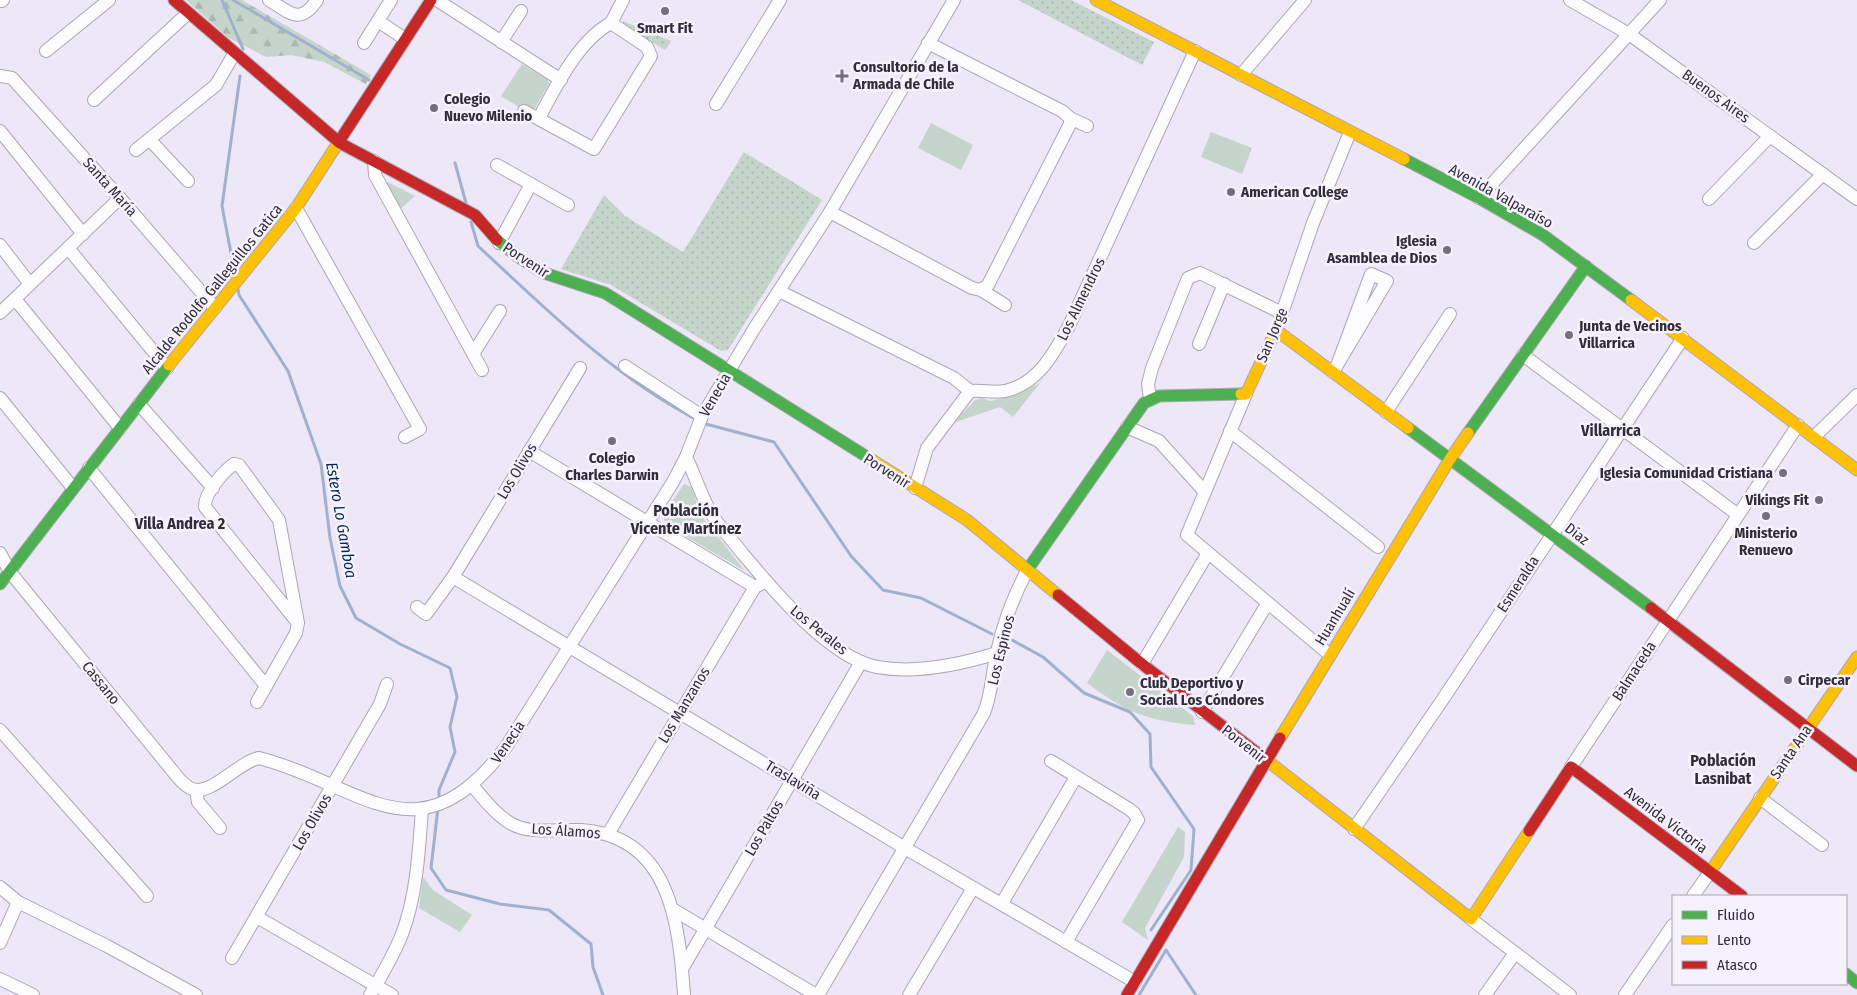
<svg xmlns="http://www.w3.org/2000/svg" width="1857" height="995" font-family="'Fira Sans Condensed',sans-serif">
<defs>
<pattern id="grass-dots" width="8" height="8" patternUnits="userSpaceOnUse" patternTransform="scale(1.25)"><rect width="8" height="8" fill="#c6d5cb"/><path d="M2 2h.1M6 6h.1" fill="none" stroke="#abb7af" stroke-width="1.8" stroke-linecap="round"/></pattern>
<pattern id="forest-firs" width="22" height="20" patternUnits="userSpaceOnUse" patternTransform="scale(1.25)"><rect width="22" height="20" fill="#c6d5cb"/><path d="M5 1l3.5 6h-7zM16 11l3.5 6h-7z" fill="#abb7af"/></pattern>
</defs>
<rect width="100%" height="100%" fill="#ede7f8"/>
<g fill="url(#grass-dots)">
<path d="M1018 0H1071L1154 42 1142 65Z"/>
<path d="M623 21 671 41 665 50 623 24Z"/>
<path d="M744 152 822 200 728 350 721 351 611 285 561 269 604 195 625 216 683 252Z"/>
</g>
<path fill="url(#forest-firs)" d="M186 0H242L371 75 366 84 324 62 291 55 266 57 229 38Z"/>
<g fill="#c6d5cb">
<path d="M522 64 548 80 549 84 532 113 522 109 501 96Z"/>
<path d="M931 123 973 145 961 170 918 148Z"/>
<path d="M1211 132 1252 148 1242 174 1201 157Z"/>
<path d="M380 178 415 196 398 211Z"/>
<path d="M1040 383 1013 417 1000 407 953 423 975 400 982 398 990 401 1013 396Z"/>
<path d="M684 484 692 487 700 514 745 571 667 525 662 516Z"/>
<path d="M1107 650 1193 716 1195 725C1146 721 1126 712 1087 683Z"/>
<path d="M1178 827 1185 832 1184 857 1145 928 1148 940 1122 922Z"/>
<path d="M423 877 433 890 472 915 460 932 419 908Z"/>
</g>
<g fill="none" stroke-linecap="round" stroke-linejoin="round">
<g stroke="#a0b1ce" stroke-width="3">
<path d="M222 0 243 49"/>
<path d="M233 0 369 80"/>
<path d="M455 163 466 203"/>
<path d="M471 222 478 246C546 309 613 376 697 420"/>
<path d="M235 274 222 206 240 76"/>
<path d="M238 289 239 295 288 371 321 464 330 538 340 586 356 618 400 644 450 668 457 697 450 727 455 752 439 790V799"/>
<path d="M702 423 774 442 851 556 883 590 921 598 992 634"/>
<path d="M1012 640 1043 657 1084 693 1130 712 1150 734 1151 767 1194 829 1191 870 1151 930"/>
<path d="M438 808 431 868 446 890 500 904 549 910 591 944 593 967 603 995"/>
<path d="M1139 995 1166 950 1196 995"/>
</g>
<g stroke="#aca7b4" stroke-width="14">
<g id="street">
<path d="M269 0C289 12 300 26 317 0"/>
<path d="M437 0 561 80"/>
<path d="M1570 0 1629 34 1857 199"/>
<path d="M2 1 3 0"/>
<path d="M378 21 405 39"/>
<path d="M611 23 623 0"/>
<path d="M501 42 521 11"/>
<path d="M364 43 391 0"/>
<path d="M46 51 109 0"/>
<path d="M1241 75 1305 0"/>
<path d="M0 76 12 78 120 198 215 308"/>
<path d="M94 100 188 13"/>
<path d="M716 104 780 0"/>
<path d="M524 111 594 149 651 56 647 47 611 23"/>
<path d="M539 118C556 86 579 40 611 23"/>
<path d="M1070 118 1087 126"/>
<path d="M0 131 83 234"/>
<path d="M150 140 188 181"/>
<path d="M136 150 216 85 234 54"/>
<path d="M374 161 375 175 482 370"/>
<path d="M497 165 568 205"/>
<path d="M1479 198 1660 0"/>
<path d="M1709 199 1770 136"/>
<path d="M296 208 420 429 405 437"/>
<path d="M830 212 972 288 981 290 988 285 1070 124V118L1062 111 928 43"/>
<path d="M499 243 531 184"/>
<path d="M1754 243 1823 174"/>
<path d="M0 245 30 284"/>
<path d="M68 248 167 368"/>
<path d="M981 290 1005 305"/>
<path d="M779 291 954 378 970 391"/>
<path d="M15 299 120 428"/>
<path d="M0 313 120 198"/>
<path d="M1280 319 1313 223 1350 132"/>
<path d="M1199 344 1224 284"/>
<path d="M473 354 500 311"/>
<path d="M1523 355 1737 514"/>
<path d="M625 366 702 416"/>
<path d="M1333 372 1387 281 1371 274 1338 363"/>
<path d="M1246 394 1187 535 1330 655"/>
<path d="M0 398 73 488"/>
<path d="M1150 399 1148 384 1152 368 1188 278 1200 273 1282 313"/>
<path d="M139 404 213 488"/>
<path d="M1386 412 1450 314"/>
<path d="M1127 427 1159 441 1205 492"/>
<path d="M1230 431 1378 547"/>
<path d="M1814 437 1857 395"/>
<path d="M529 451 755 587"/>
<path d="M686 457C695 475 701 496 711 513 719 527 733 541 743 554 773 590 830 658 877 667 916 674 959 665 997 653"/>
<path d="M89 468 266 686"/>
<path d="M915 488 927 448 970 391C982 390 994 393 1005 391 1038 384 1054 353 1069 326L1195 51"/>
<path d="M0 553 10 572 171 769C177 776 182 784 190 788 209 799 239 761 259 758 363 785 417 864 506 747L673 482 686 457 702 416 754 329 830 212 954 0"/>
<path d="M453 577 905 848 1135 982"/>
<path d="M417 607 426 614 453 577 580 368"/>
<path d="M1142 664 1208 553"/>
<path d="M257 702 296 633 298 623 205 507C204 493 224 471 234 464L239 465 279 520 298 623"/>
<path d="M1202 712 1267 604"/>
<path d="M0 730 147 896"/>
<path d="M1051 761 1129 809 1134 813 1138 820 1066 942"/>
<path d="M1571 767 1798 425"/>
<path d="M472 785C483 798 495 814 510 823 529 835 559 829 581 830 671 836 679 924 684 995"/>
<path d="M196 790 198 802 220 828"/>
<path d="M1760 798 1822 845"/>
<path d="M1354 829 1443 699 1683 338"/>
<path d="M608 834 755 587 766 581"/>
<path d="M0 887 18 902 107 946 196 995"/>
<path d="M1693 896 1710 872"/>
<path d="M1002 903 1076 777"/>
<path d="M674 910 816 995"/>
<path d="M257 917 392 995"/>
<path d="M1471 919 1570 995"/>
<path d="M0 943 18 902"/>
<path d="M232 958 380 704 387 684"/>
<path d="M682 969 861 662"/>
<path d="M0 979 33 995"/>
<path d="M370 995C382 975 394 955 402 934 417 895 419 849 422 809"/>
<path d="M818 995 984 713C992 693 992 673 997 652 1003 624 1014 595 1028 569"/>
<path d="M909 995 973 888"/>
<path d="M1485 995 1515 953"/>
<path d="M1625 995 1673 925"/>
</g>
</g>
<g stroke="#aca7b4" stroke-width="13">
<g id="fast">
<path d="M1404 159 1479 198 1543 235 1631 300"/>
<path d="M497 240 517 256 544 273 605 293 872 460"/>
<path d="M1408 428 1651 608"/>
<path d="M1468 433 1586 266"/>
<path d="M1028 569 1144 403 1159 396 1241 394"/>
<path d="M0 584 169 365"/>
<path d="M1846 974 1857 983"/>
</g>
</g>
<g stroke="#aca7b4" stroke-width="13">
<g id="slow">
<path d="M1096 0 1404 159"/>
<path d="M1631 300 1857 470"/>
<path d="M169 365 296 208 340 140"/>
<path d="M1241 394H1246L1276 330 1408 428"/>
<path d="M872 460 967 520 1058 595"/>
<path d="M1280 738 1450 459 1468 433"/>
<path d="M1260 755 1471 919 1529 831"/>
<path d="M1710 872 1857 657"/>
</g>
</g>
<g stroke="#aca7b4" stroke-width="13">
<g id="jam">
<path d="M174 0 340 143 475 215 497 240"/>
<path d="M340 140 431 0"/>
<path d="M1058 595 1142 664 1260 755"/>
<path d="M1651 608 1857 766"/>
<path d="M1529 831 1571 767 1742 896"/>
<path d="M1127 995 1280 738"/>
</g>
</g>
<use href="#street" stroke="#fcfbfe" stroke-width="12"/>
<use href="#fast" stroke="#4caf50" stroke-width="11"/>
<use href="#slow" stroke="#ffc107" stroke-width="11"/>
<use href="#jam" stroke="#c62828" stroke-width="11"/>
</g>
<g fill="#736f7c" stroke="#f6f2fd" stroke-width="2">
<circle cx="665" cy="11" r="5"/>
<path d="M839.5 68.5h5v5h5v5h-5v5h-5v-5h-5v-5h5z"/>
<circle cx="434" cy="108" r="5"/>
<circle cx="1231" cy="192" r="5"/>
<circle cx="1447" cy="250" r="5"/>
<circle cx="1569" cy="335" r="5"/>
<circle cx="612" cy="441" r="5"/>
<circle cx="1783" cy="473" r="5"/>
<circle cx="1819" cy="500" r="5"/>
<circle cx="1766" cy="516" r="5"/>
<circle cx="1788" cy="680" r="5"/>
<circle cx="1130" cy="692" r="5"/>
</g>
<g text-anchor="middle" stroke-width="5" stroke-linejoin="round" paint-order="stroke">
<g font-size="15" font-weight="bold" fill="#322e39" stroke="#f6f2fd" text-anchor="start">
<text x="665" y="33" text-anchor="middle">Smart Fit</text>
<text x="853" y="72">Consultorio de la<tspan x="853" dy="17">Armada de Chile</tspan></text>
<text x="444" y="104">Colegio<tspan x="444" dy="17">Nuevo Milenio</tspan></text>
<text x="1241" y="197">American College</text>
<text x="1437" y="246" text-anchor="end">Iglesia<tspan x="1437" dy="17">Asamblea de Dios</tspan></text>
<text x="1579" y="331">Junta de Vecinos<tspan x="1579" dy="17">Villarrica</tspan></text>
<text x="612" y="463" text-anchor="middle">Colegio<tspan x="612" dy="17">Charles Darwin</tspan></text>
<text x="1773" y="478" text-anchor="end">Iglesia Comunidad Cristiana</text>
<text x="1809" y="505" text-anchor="end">Vikings Fit</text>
<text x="1766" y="538" text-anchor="middle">Ministerio<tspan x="1766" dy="17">Renuevo</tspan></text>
<text x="1798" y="685">Cirpecar</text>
<text x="1140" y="688">Club Deportivo y<tspan x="1140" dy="17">Social Los Cóndores</tspan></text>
</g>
<g font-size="15" fill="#322e39" stroke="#f6f2fd">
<text transform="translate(1716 96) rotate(36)" y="5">Buenos Aires</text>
<text transform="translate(110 187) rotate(48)" y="5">Santa María</text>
<text transform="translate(1501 196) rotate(29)" y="5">Avenida Valparaíso</text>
<text transform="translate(526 260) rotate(33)" y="5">Porvenir</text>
<text transform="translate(212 289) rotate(-51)" y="5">Alcalde Rodolfo Galleguillos Gatica</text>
<text transform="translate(1081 299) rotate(-64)" y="5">Los Almendros</text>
<text transform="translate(1272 335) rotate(-67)" y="5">San Jorge</text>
<text transform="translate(715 395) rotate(-60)" y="5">Venecia</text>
<text transform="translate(517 471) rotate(-59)" y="5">Los Olivos</text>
<text transform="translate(887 471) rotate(32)" y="5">Porvenir</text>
<text transform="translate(1577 534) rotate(37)" y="5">Díaz</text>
<text transform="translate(1518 584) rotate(-57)" y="5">Esmeralda</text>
<text transform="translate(1335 617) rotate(-59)" y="5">Huanhualí</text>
<text transform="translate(819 630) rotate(39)" y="5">Los Perales</text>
<text transform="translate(1001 650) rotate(-76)" y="5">Los Espinos</text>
<text transform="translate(1634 671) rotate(-57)" y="5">Balmaceda</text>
<text transform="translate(101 683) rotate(51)" y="5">Cassano</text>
<text transform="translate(684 705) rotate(-59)" y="5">Los Manzanos</text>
<text transform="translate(508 742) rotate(-56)" y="5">Venecia</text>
<text transform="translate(1244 744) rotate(38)" y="5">Porvenir</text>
<text transform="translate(1791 752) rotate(-56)" y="5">Santa Ana</text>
<text transform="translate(793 780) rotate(31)" y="5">Traslaviña</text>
<text transform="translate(1666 820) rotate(37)" y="5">Avenida Victoria</text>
<text transform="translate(312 822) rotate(-60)" y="5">Los Olivos</text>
<text transform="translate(764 828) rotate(-60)" y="5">Los Paltos</text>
<text transform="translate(566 831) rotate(4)" y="5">Los Álamos</text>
</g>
<g font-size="16" font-weight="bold" fill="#322e39" stroke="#f6f2fd">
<text x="1611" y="436">Villarrica</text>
<text x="686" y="516">Población<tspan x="686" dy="18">Vicente Martínez</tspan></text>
<text x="180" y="529">Villa Andrea 2</text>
<text x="1723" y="766">Población<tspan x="1723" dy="18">Lasnibat</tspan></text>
</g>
<g font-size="16" font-style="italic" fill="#032a55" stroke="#f6f2fd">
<text transform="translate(342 520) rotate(80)" y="6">Estero Lo Gamboa</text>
</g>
</g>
<rect x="1672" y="895" width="175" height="90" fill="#f6f2fd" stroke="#a8a4af"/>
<rect x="1682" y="911" width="25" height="8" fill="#4caf50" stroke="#a8a4af"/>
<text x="1717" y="920" font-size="15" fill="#322e39">Fluido</text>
<rect x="1682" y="936" width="25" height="8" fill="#ffc107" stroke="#a8a4af"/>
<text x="1717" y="945" font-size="15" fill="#322e39">Lento</text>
<rect x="1682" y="961" width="25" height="8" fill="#c62828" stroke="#a8a4af"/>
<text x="1717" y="970" font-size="15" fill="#322e39">Atasco</text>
</svg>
